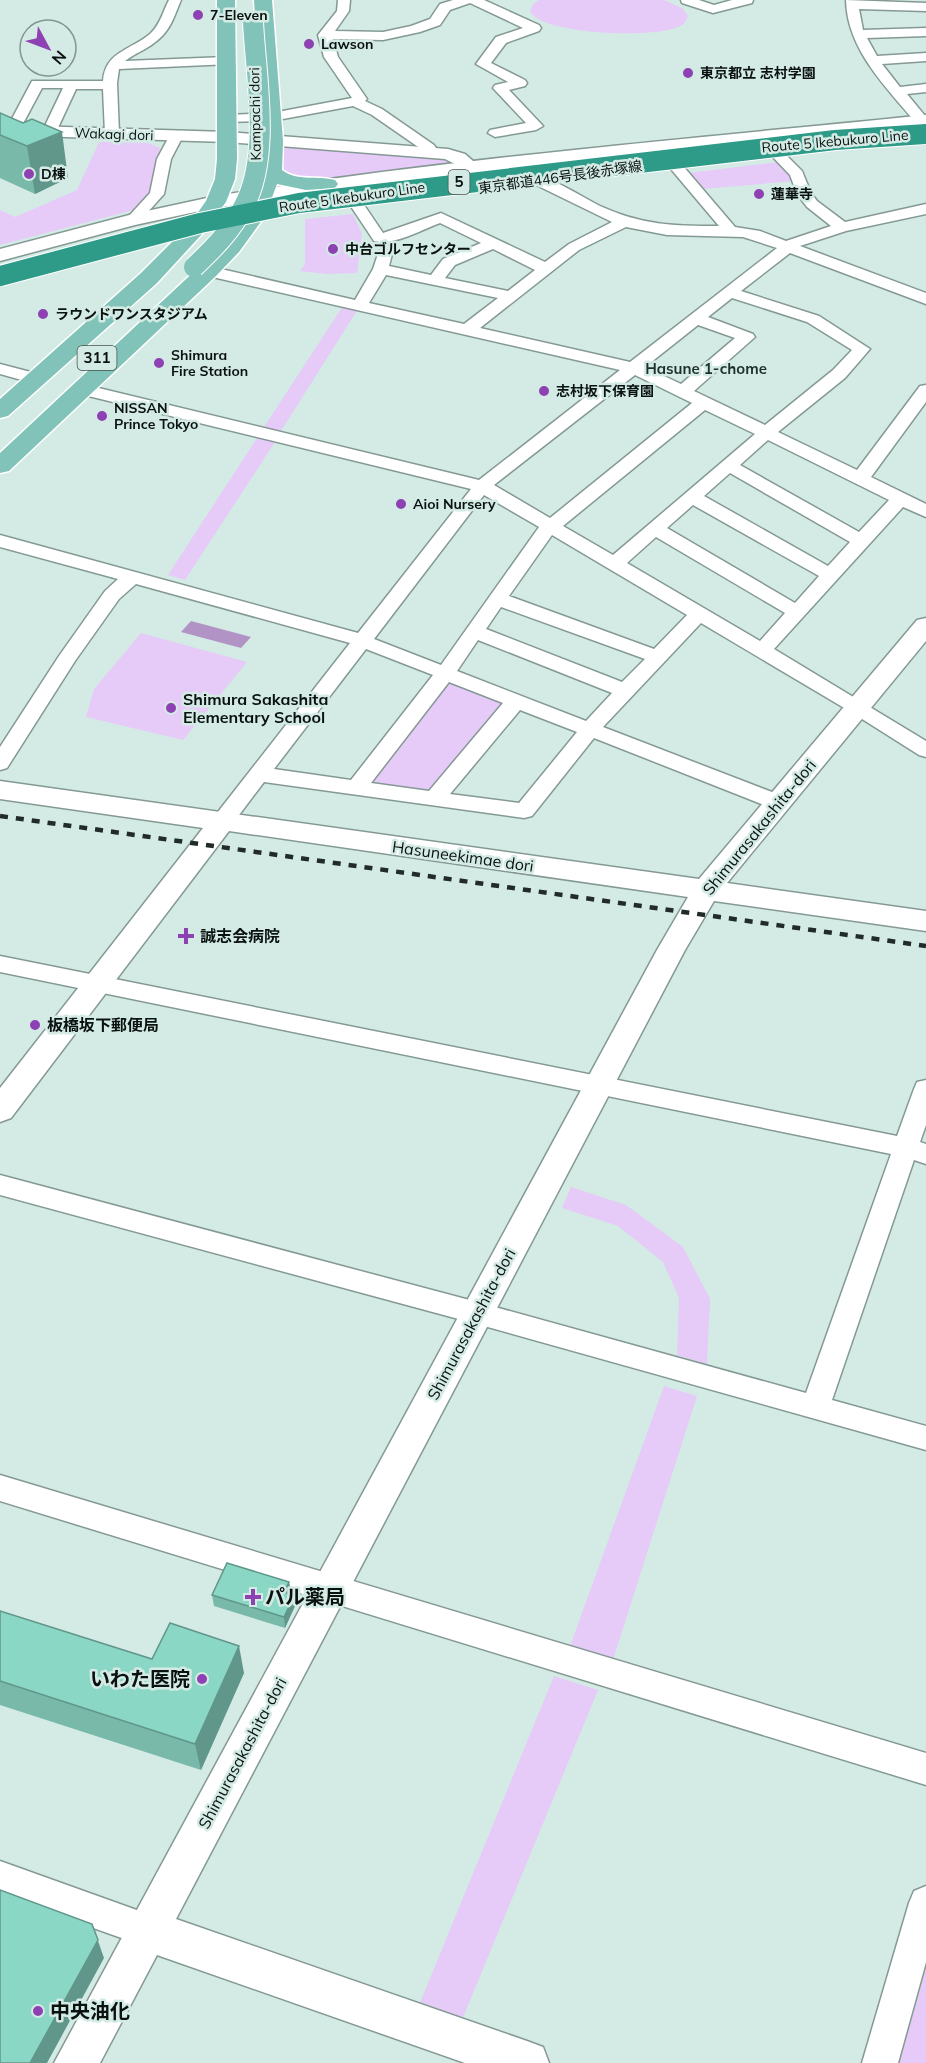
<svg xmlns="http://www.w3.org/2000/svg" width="926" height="2063" font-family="Mulish,'Noto Sans JP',sans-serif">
<rect width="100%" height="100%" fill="#d4ebe5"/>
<g fill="#e6caf8">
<path d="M539 0H664L682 8 688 16C686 21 685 24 680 26 658 39 540 35 530 11L533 4Z"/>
<path d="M99 142 148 143 160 148 149 193 134 210 0 245V210L15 217 77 190Z"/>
<path d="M283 145 448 159 456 165 326 183 298 182 278 169Z"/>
<path d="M779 162 795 181 703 189 688 173Z"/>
<path d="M353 214 362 234 357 273 326 274 300 271 305 264V219Z"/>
<path d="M343 306 358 309 281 431 264 427Z"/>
<path d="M257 438 275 442 185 580 168 575Z"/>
<path d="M141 633 247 662 183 740 86 717 94 689Z"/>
<path d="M453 682 507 702 430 795 372 787 368 781 444 685Z"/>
<path d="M571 1187 626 1205 683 1247 710 1299 707 1364 677 1355 679 1298 663 1262 618 1226 562 1208Z"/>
<path d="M664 1386 697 1396 612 1663 569 1649Z"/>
<path d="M554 1676 598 1690 462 2020 419 2005Z"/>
<path d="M926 1959V2063H896Z"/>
</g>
<path fill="#b293c5" d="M191 621 251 637 241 648 181 632Z"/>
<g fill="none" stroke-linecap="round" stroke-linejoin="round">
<g stroke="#849994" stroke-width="3">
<g id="minor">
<path d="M169 0H181C174 16 171 31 154 43 145 50 134 54 125 61L226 57 233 61 231 64 119 69 117 83 119 134 117 137 112 138 105 134 103 89H76L56 132 49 136 42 132 63 88H42L18 133H8L6 130 32 81H103C105 51 132 50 151 33 161 23 163 11 169 0Z"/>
<path d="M338 0H350L349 11 335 31 383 32 411 26 430 19 440 4 453 0H484L539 25 541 28 539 31 506 43 491 63 525 80 527 83 525 86 509 90 543 126 536 130 495 137 488 133 490 130 526 123 493 88 495 85 508 82 476 64 496 37 523 28 470 3 450 10 440 25 420 32 383 40 333 39 338 57 367 99 365 101 382 109 434 145 436 148 434 151H424L372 115 353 106 272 121 222 122 220 119 222 116 227 115 272 113 352 98 324 57 318 35 337 11Z"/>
<path d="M681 0H699L714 5 732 0H753L752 3 713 13 682 3Z"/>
<path d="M846 0 926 3V11L859 9 863 30 926 28V36L867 38 877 56 926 53V61L882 64 900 87 926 84V92L907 94 926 117V124H917C887 88 847 50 846 0Z"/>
<path d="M176 132 183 136 171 159 164 194 138 223H128L125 220 128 217 150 193 157 159 171 133Z"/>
<path d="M775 148 780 149 802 171 811 193 817 201 845 222 926 204V214L846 231 800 246 926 293V304L790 253 741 291 819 316 870 349 845 378 778 432 857 470 920 386 926 385V402L871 477 926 504V517L903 507 774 649 926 741V757L919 755 851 712 701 623 603 727 785 797 788 802 785 807 777 809 769 807 594 738 532 816 524 818 264 782 230 827 222 829 214 827 211 822 214 817 350 643 136 584 119 599 75 661 7 768 0 770V747L59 656 105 591 118 579 0 547V535L358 633 471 489 76 393 73 389 76 385 82 384 479 480 620 370 208 276 202 274 200 271 202 268 208 266 355 300 373 269 379 251H389L392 254 389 266 431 275 443 259 481 243 440 223C421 230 394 246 374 241L346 199 353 195 358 196 383 233 441 213 545 262 569 244 612 222 532 183 530 180 537 176C559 181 580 196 600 206 642 225 673 226 719 226L665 162 672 158 677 159 735 227 760 231 786 241 831 226 807 207 797 194 790 175 768 152ZM626 227 667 235 743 237 777 248 630 362 480 328 579 250ZM493 249 535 270 508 291 445 278 455 265ZM386 275 498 298 464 324 369 303ZM732 298 807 322 852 350 833 370 765 425 694 391 755 337 753 334 708 317ZM698 325 735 338 681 384 645 367ZM635 375 692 403 550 518 494 485ZM705 410 755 434 613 555 563 526ZM768 440 889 500 859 532 740 465ZM730 473 850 542 828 566 704 496ZM484 495 539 527 441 665 374 639ZM693 505 819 576 795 603 667 528ZM552 535 687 615 654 649 509 596ZM656 537 785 613 760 641 627 563ZM501 607 645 659 622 682 486 629ZM478 640 612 693 586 721 457 671ZM366 649 433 675 351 780 274 769ZM449 682 503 703 429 791 371 783ZM520 710 577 732 519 803 450 794Z"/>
<path d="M0 364 42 375 44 379 42 383 36 384 0 374Z"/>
<path d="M0 956 897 1136 914 1089 917 1082 926 1080V1125L920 1142 926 1144V1164L914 1160 832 1400 926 1426V1450L477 1324 0 1195V1175L477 1302 806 1393 891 1154 0 972Z"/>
<path d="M0 1475 926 1753V1785L0 1501Z"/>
<path d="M0 1861 159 1918 164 1930 159 1942 147 1947 0 1895Z"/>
<path d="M926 1886V1962L898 2063H862L909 1903 914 1891Z"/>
</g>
</g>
<g stroke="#849994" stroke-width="3">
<g id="tertiary">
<path d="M0 125 227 132 448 149 465 154 480 167 477 171 471 172 445 159 227 142 0 135Z"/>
<path d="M216 196 223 198 225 202 223 206 135 225 0 261V249L133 214Z"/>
<path d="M926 618V641L727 883 926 911V931L714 901 685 950 176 1919 527 2041 543 2047 549 2063H465L157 1955 100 2063H54L657 950 688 897 229 831 11 1118 0 1122V1088L203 828 0 799V781L699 879 917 620Z"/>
</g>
</g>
<g stroke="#849994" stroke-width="3">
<path id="secondary" d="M926 115V127C689 151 451 170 216 208L209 206 206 202 209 198 216 196C451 158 689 139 926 115Z"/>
</g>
<g stroke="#fff" stroke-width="3">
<g id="primary">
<path d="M217 0H235L237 159 235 179 226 202 203 233 157 283 8 416 0 418V399L141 273 189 225 206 201 215 179 217 159Z"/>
<path d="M254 0H272L283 141 282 170C298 182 317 175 335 180L338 184 335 188 306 190 277 184 265 216 239 252 216 276 9 471 0 473V453L200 266 245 215 262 171 263 141Z"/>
</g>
</g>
<use href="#minor" fill="#fff" fill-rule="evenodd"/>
<use href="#tertiary" fill="#fff" fill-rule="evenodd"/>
<use href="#secondary" fill="#fff" fill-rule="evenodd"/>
<use href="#primary" fill="#81c3b8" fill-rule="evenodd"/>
<path stroke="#212b29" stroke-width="4.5" stroke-dasharray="8 8" stroke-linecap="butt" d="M0 816 926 946"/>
<g stroke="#fff" stroke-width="22" stroke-linecap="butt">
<path id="primary-bridge" d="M194 267C213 249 232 230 244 206 271 155 256 78 253 22"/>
</g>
<g stroke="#fff" stroke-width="22" stroke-linecap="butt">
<path id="motorway-bridge" d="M0 276 200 223 299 203 835 140 926 134"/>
</g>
<use href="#primary-bridge" stroke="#81c3b8" stroke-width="20"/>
<use href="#motorway-bridge" stroke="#2d9b88" stroke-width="20"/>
</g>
<g fill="#78b9aa">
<path d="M0 113 68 178 35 194 0 178Z"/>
<path d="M289 1582 291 1592 290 1594 295 1606 285 1628 214 1606 212 1595Z"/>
<path d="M0 1611 152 1659 244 1673 201 1770 0 1705Z"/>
</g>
<g fill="#61968b">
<path d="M62 132 68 178 35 194 27 146Z"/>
<path d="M289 1582 291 1592 285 1603 284 1592Z"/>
<path d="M294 1596 295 1606 285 1628 284 1617Z"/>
<path d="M239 1646 244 1673 201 1770 195 1744Z"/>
<path d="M92 1924 104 1958 47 2063H30Z"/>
</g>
<g fill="#8bd7c6" stroke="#61968b" stroke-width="1.5">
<path d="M0 113 23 123 32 119 62 132 27 146 0 135Z"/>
<path d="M227 1563 289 1582 284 1592 294 1596 284 1617 212 1595Z"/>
<path d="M0 1611 152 1659 170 1623 239 1646 195 1744 0 1681Z"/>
<path d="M0 1890 92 1924 98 1940 30 2063H0Z"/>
</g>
<g fill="#8d41b2" stroke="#d4ebe5" stroke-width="2">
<circle cx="198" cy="15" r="6"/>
<circle cx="309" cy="44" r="6"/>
<circle cx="688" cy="73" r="6"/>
<circle cx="29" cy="174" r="6"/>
<circle cx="759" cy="194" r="6"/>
<circle cx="333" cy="249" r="6"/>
<circle cx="43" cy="314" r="6"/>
<circle cx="159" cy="363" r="6"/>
<circle cx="544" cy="391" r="6"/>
<circle cx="102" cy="416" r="6"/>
<circle cx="401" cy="504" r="6"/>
<circle cx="171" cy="708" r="6"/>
<path d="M183 927h6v6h6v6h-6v6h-6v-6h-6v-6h6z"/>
<circle cx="35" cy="1025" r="6"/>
<path d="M250 1588h6v6h6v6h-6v6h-6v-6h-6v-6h6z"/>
<circle cx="202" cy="1679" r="6"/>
<circle cx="38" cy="2011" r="6"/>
</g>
<g text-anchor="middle" stroke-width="5" stroke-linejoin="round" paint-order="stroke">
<g font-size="14" font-weight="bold" fill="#0a1210" stroke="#d4ebe5" text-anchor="start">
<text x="210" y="20">7-Eleven</text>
<text x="321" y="49">Lawson</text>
<text x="700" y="78">東京都立 志村学園</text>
<text x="41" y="179">D棟</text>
<text x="771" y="199">蓮華寺</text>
<text x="345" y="254">中台ゴルフセンター</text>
<text x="55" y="319">ラウンドワンスタジアム</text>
<text x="171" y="360">Shimura<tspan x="171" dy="16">Fire Station</tspan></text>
<text x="556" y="396">志村坂下保育園</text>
<text x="114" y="413">NISSAN<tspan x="114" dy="16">Prince Tokyo</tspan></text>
<text x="413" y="509">Aioi Nursery</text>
</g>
<g font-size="14" fill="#0a1210" stroke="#d4ebe5">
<text transform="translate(255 114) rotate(-91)" y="5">Kampachi dori</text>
<text transform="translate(114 134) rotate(2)" y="5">Wakagi dori</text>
<text transform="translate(835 141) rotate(-5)" y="5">Route 5 Ikebukuro Line</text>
<text transform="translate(560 177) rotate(-8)" y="5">東京都道446号長後赤塚線</text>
<text transform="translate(352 197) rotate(-8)" y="5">Route 5 Ikebukuro Line</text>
</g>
<g fill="#d4ebe5" stroke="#475350" stroke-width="1.5">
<rect x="448.5" y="170" width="21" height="24" rx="4.5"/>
<rect x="77.5" y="346" width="39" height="24" rx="4.5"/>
</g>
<g font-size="15" font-weight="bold" fill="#0a1210">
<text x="459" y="187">5</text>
<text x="97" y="363">311</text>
</g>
<g font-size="15" font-weight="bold" fill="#1e302c" stroke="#d4ebe5">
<text x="706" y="374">Hasune 1-chome</text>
</g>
<g font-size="16" font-weight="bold" fill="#0a1210" stroke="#d4ebe5" text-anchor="start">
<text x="183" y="705">Shimura Sakashita<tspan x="183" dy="18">Elementary School</tspan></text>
<text x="200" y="942">誠志会病院</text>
<text x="47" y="1031">板橋坂下郵便局</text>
</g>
<g font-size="16" fill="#0a1210" stroke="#d4ebe5">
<text transform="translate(759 827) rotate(-51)" y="6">Shimurasakashita-dori</text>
<text transform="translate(463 856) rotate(8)" y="6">Hasuneekimae dori</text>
<text transform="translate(471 1324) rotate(-62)" y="6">Shimurasakashita-dori</text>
<text transform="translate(242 1753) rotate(-62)" y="6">Shimurasakashita-dori</text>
</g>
<g font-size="20" font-weight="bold" fill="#0a1210" stroke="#d4ebe5" text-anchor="start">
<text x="265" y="1604">パル薬局</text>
<text x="190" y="1686" text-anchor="end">いわた医院</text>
<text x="50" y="2018">中央油化</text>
</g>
</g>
<g transform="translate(48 48) rotate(131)"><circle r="28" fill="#d4ebe5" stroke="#839490" stroke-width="1.5"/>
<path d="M0-4.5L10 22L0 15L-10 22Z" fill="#8d41b2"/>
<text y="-9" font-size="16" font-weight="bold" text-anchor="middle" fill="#0a1210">N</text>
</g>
</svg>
